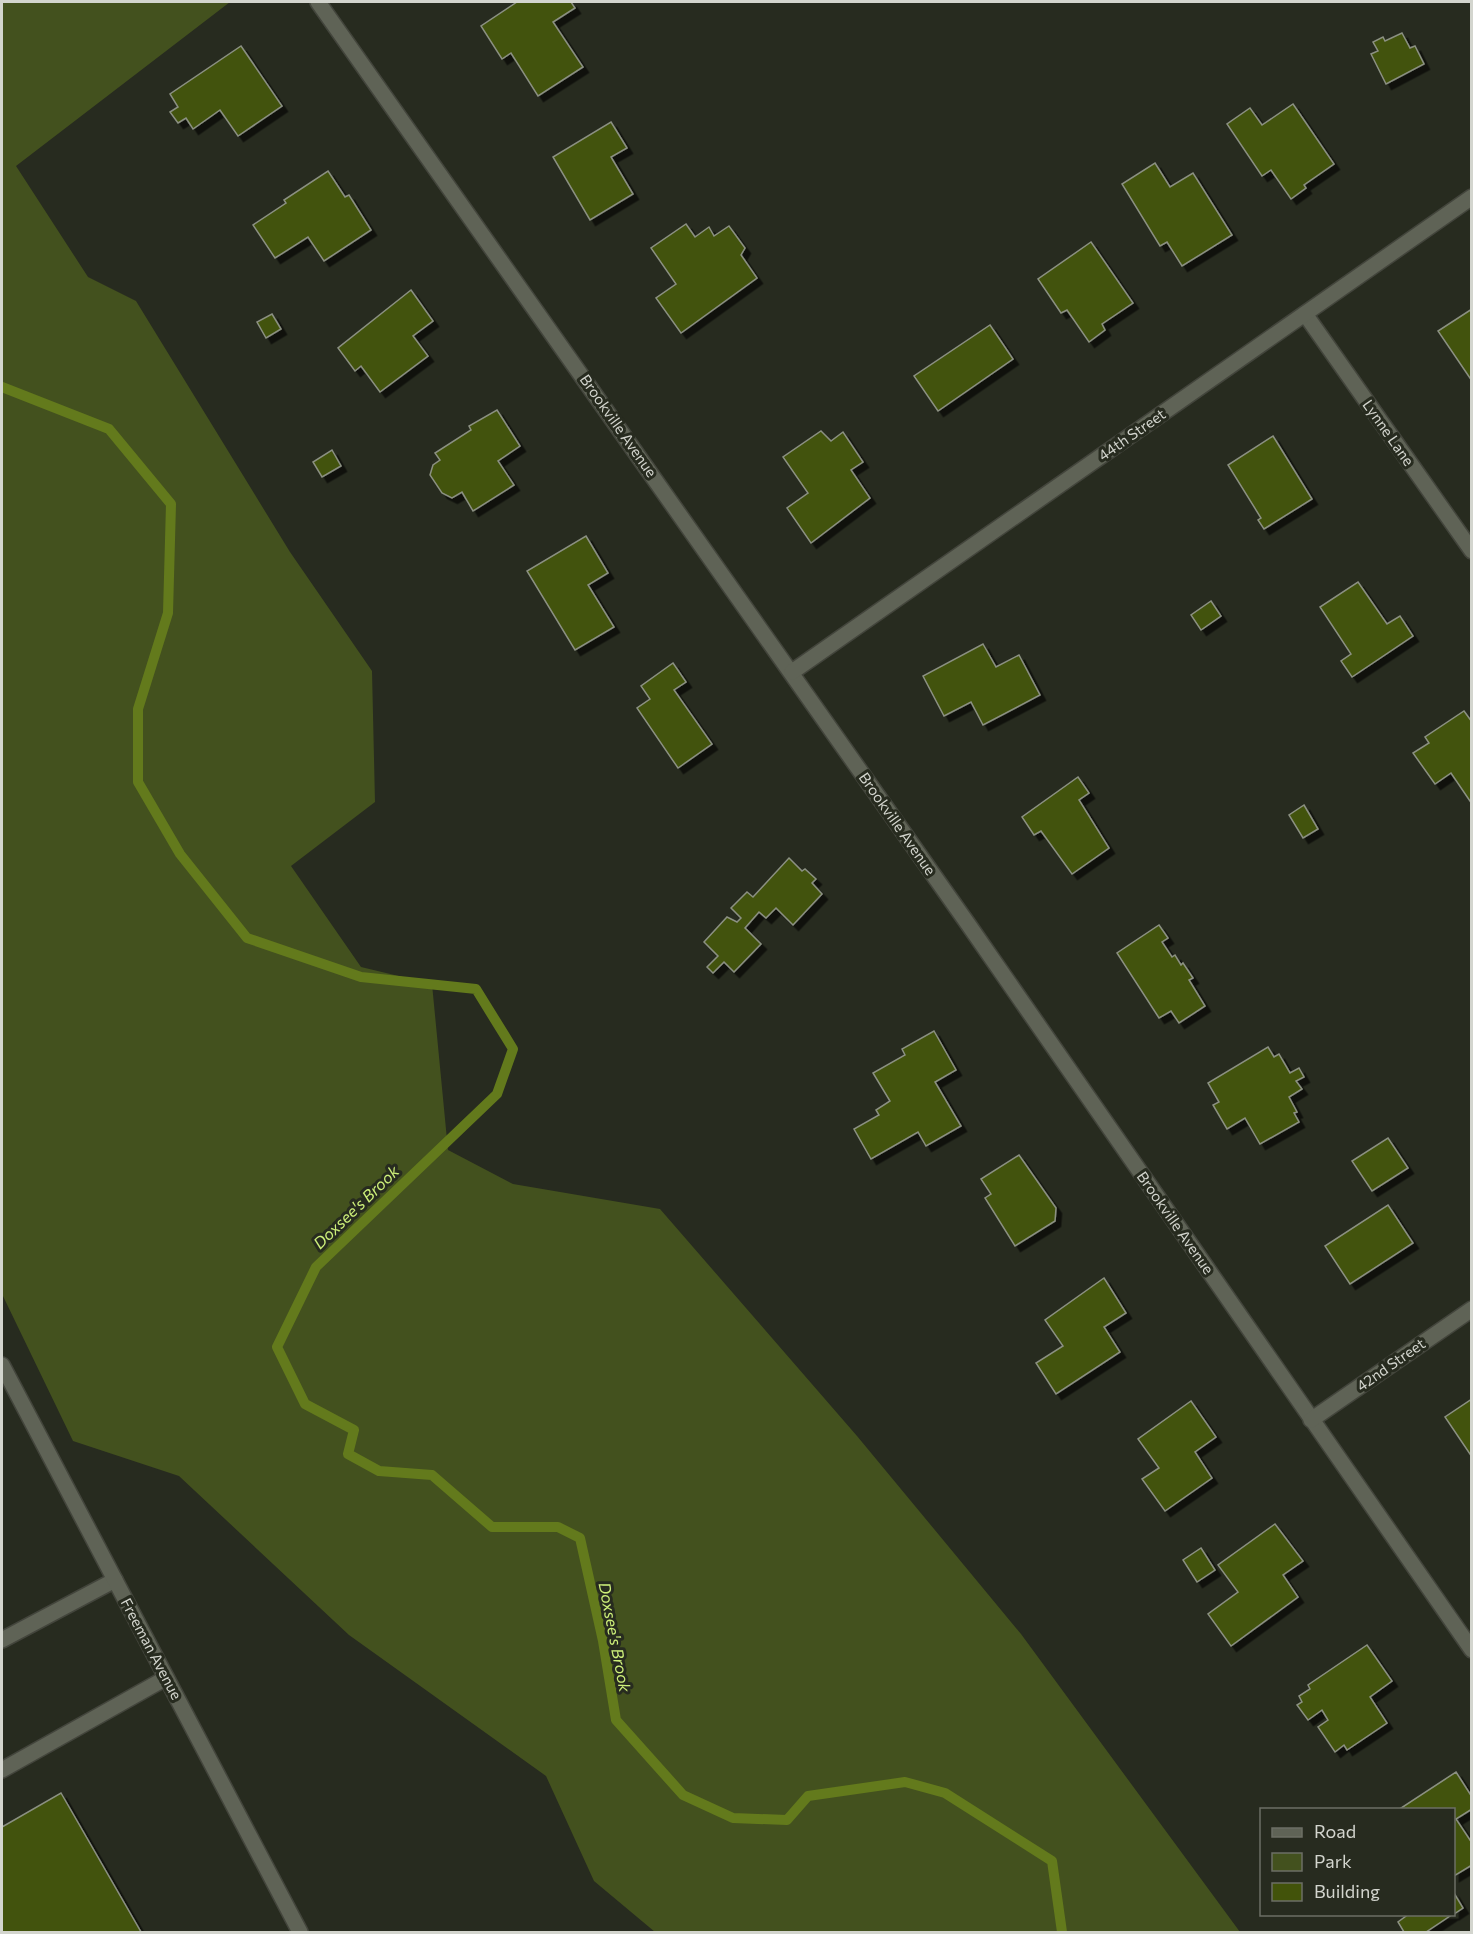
<svg xmlns="http://www.w3.org/2000/svg" width="1473" height="1934" font-family="Commissioner,sans-serif">
<defs>
<filter id="shadow"><feDropShadow dx="5.5" dy="5.5" stdDeviation="0" flood-color="#0009"/></filter>
</defs>
<rect width="100%" height="100%" fill="#272b1f"/>
<path fill="#43511e" d="M2 2H230L16 166 88 277 136 301 290 552 372 671 375 802 291 866 361 967 432 984 448 1150 513 1184 660 1209 857 1436 1021 1634 1240 1932H655L594 1881 546 1776 349 1635 179 1476 73 1441 2 1294Z"/>
<g fill="none" stroke-linecap="round" stroke-linejoin="round">
<path stroke="#637a1c" stroke-width="10" d="M2 387 109 429 171 504 168 613 138 709V782L180 854 247 938 361 977 476 989 513 1049 497 1094 316 1267 277 1347 305 1404 354 1430 348 1454 379 1471 432 1475 492 1527H558L580 1538 603 1641 616 1720 683 1795 733 1818 787 1820 808 1796 905 1782 945 1793 1052 1861 1062 1932"/>
</g>
<g fill="#42530a" stroke="#8b9082" stroke-width="1.5" filter="url(#shadow)">
<path d="M517 2H571L575 8 553 22 583 67 538 96 511 53 502 59 481 26Z"/>
<path d="M1402 33 1410 48 1415 46 1424 64 1386 84 1371 54 1378 51 1373 42 1383 37 1385 41Z"/>
<path d="M241 46 282 106 238 136 220 110 193 129 186 118 178 123 170 112 178 107 170 94Z"/>
<path d="M1293 104 1334 164 1304 185 1306 188 1291 199 1271 170 1262 176 1227 124 1250 108 1262 125Z"/>
<path d="M611 122 627 148 611 157 633 194 590 220 553 157Z"/>
<path d="M1155 163 1170 187 1193 173 1232 235 1182 266 1167 242 1160 246 1122 184Z"/>
<path d="M328 171 345 197 349 195 371 230 324 261 308 237 275 258 253 225 286 203 284 200Z"/>
<path d="M686 224 695 237 709 227 714 236 729 226 745 248 741 255 757 278 681 333 656 298 676 284 651 248Z"/>
<path d="M1091 242 1133 303 1102 324 1105 330 1089 342 1067 310 1061 313 1038 279Z"/>
<path d="M411 290 433 321 413 336 428 356 380 392 361 366 355 371 338 348Z"/>
<path d="M1472 309V381L1438 331Z"/>
<path d="M272 314 281 329 266 338 257 322Z"/>
<path d="M990 325 1013 359 938 411 914 376Z"/>
<path d="M497 410 520 446 498 461 514 485 473 511 462 492 452 498 442 493 430 475 433 465 440 460 435 453 471 430 469 426Z"/>
<path d="M821 431 831 441 843 432 863 462 851 470 870 498 811 543 787 508 808 493 783 457Z"/>
<path d="M1273 436 1312 499 1264 529 1258 520 1261 518 1228 465Z"/>
<path d="M332 450 341 466 322 477 313 462Z"/>
<path d="M586 536 608 573 588 585 614 627 575 650 527 571Z"/>
<path d="M1358 582 1387 624 1400 616 1413 636 1352 677 1341 661 1351 654 1320 607Z"/>
<path d="M1211 601 1221 616 1201 630 1191 615Z"/>
<path d="M983 644 996 667 1019 655 1040 695 983 725 971 702 944 716 923 676Z"/>
<path d="M673 663 686 682 674 690 712 744 678 768 637 708 650 699 641 686Z"/>
<path d="M1464 711 1472 722V804L1451 773 1435 784 1413 753 1429 743 1425 737Z"/>
<path d="M1078 777 1089 793 1079 800 1109 848 1072 874 1041 831 1034 835 1022 817Z"/>
<path d="M1304 805 1318 829 1303 838 1289 815Z"/>
<path d="M789 858 802 871 805 869 816 879 812 883 822 894 793 925 776 908 766 918 759 912 745 928 761 944 734 972 724 962 713 973 707 967 718 956 704 942 727 917 737 922 741 918 731 908 747 892 753 897Z"/>
<path d="M1159 925 1168 938 1162 942 1172 957 1175 955 1181 965 1183 963 1193 978 1189 980 1205 1006 1179 1023 1171 1011 1159 1018 1117 953Z"/>
<path d="M934 1031 956 1070 935 1082 961 1126 926 1146 918 1132 871 1159 854 1129 879 1115 876 1110 890 1101 873 1073 905 1055 902 1049Z"/>
<path d="M1268 1047 1274 1057 1279 1054 1290 1073 1299 1068 1304 1077 1296 1081 1302 1089 1289 1097 1297 1112 1294 1113 1299 1122 1260 1144 1245 1118 1227 1129 1213 1105 1219 1102 1208 1083Z"/>
<path d="M1388 1138 1408 1168 1372 1191 1352 1161Z"/>
<path d="M1019 1155 1056 1208 1055 1221 1015 1246 985 1198 991 1194 981 1179Z"/>
<path d="M1388 1205 1413 1243 1350 1284 1325 1246Z"/>
<path d="M1104 1278 1126 1313 1104 1327 1120 1352 1056 1394 1036 1363 1063 1346 1045 1320Z"/>
<path d="M1472 1399V1457L1445 1417Z"/>
<path d="M1191 1401 1216 1437 1195 1452 1212 1478 1165 1511 1142 1479 1159 1468 1138 1439Z"/>
<path d="M1275 1524 1303 1561 1283 1575 1298 1597 1231 1646 1208 1614 1238 1592 1218 1565Z"/>
<path d="M1201 1548 1215 1570 1197 1582 1183 1560Z"/>
<path d="M1367 1645 1392 1681 1370 1697 1387 1723 1347 1750 1344 1745 1335 1752 1318 1727 1328 1720 1322 1710 1308 1720 1297 1705 1302 1702 1299 1696 1310 1689 1308 1685Z"/>
<path d="M1456 1772 1472 1797V1809L1456 1819 1472 1843V1865L1454 1876V1810H1398Z"/>
<path d="M61 1793 141 1932H2V1827Z"/>
<path d="M1454 1893 1463 1908 1454 1914Z"/>
<path d="M1409 1914H1453L1426 1932H1404L1398 1922Z"/>
</g>
<g fill="none" stroke-linecap="round" stroke-linejoin="round">
<g stroke="#43453c" stroke-width="18">
<g id="service">
<path d="M2 1640 115 1580"/>
<path d="M2 1770 166 1678"/>
</g>
</g>
<g stroke="#43453c" stroke-width="18">
<g id="minor">
<path d="M318 2 968 924 1472 1650"/>
<path d="M1305 314 1472 551"/>
<path d="M792 672 1472 197"/>
<path d="M2 1365 300 1932"/>
<path d="M1311 1420 1472 1309"/>
</g>
</g>
<use href="#service" stroke="#5f6356" stroke-width="15"/>
<use href="#minor" stroke="#5f6356" stroke-width="15"/>
</g>
<g text-anchor="middle" stroke-width="6" stroke-linejoin="round" paint-order="stroke">
<g font-size="15" fill="#d3d5ce" stroke="#272b1f">
<text transform="translate(618 426) rotate(55)" y="5">Brookville Avenue</text>
<text transform="translate(1388 433) rotate(55)" y="5">Lynne Lane</text>
<text transform="translate(1132 435) rotate(-35)" y="5">44th Street</text>
<text transform="translate(897 824) rotate(55)" y="5">Brookville Avenue</text>
<text transform="translate(1175 1223) rotate(55)" y="5">Brookville Avenue</text>
<text transform="translate(1391 1365) rotate(-35)" y="5">42nd Street</text>
<text transform="translate(151 1649) rotate(62)" y="5">Freeman Avenue</text>
</g>
<g font-size="16" font-style="italic" fill="#cef07a" stroke="#272b1f">
<text transform="translate(356 1207) rotate(-44)" y="6">Doxsee's Brook</text>
<text transform="translate(615 1637) rotate(79)" y="6">Doxsee's Brook</text>
</g>
</g>
<rect width="1473" height="1934" fill="none" stroke="#d3d5ce" stroke-width="6"/>
<rect x="1260" y="1808" width="195" height="108" fill="#272b1f" stroke="#6c6f65" stroke-width="1.5"/>
<rect x="1272" y="1828" width="30" height="9" fill="#5f6356" stroke="#6c6f65" stroke-width="1.5"/>
<text x="1314" y="1838" font-size="18" fill="#d3d5ce">Road</text>
<rect x="1272" y="1853" width="30" height="18" fill="#43511e" stroke="#6c6f65" stroke-width="1.5"/>
<text x="1314" y="1868" font-size="18" fill="#d3d5ce">Park</text>
<rect x="1272" y="1883" width="30" height="18" fill="#42530a" stroke="#6c6f65" stroke-width="1.5"/>
<text x="1314" y="1898" font-size="18" fill="#d3d5ce">Building</text>
</svg>
